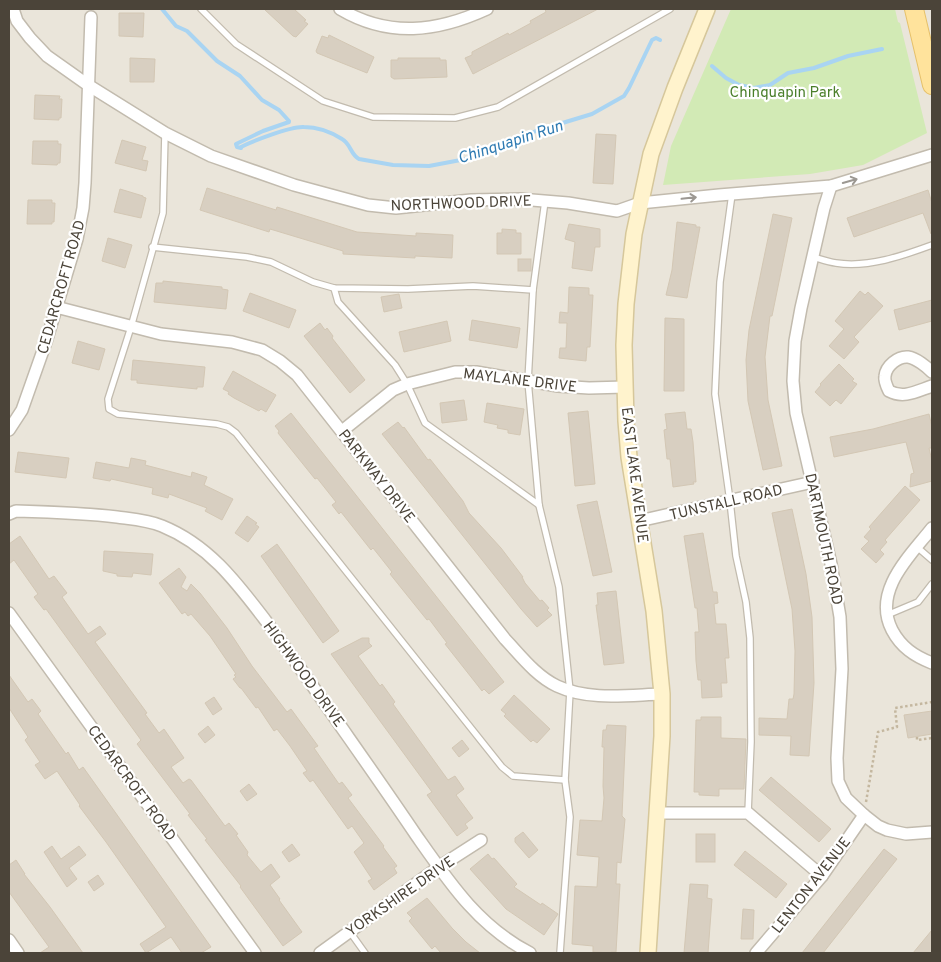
<svg xmlns="http://www.w3.org/2000/svg" width="941" height="962" font-family="Overpass,sans-serif">
<rect width="100%" height="100%" fill="#f6f3ec"/>
<rect fill="#eae5da" x="9" y="9" width="923" height="944"/>
<path fill="#d2eab5" d="M731 9H895L898 22 900 23 927 133 863 165 810 174 663 185 671 146Z"/>
<g fill="none" stroke-linecap="round" stroke-linejoin="round">
<g stroke="#a9d4f2" stroke-width="4">
<path d="M162 9 176 26 187 31 217 61 240 76 262 100 279 110 289 121V122L263 131 236 144 237 147 241 148V147C253 141 291 126 304 127 317 127 331 132 342 139 351 144 350 154 359 159L393 165 429 166 466 159 475 153 496 149 536 131 592 114 624 96 629 88 652 40 656 38 660 40"/>
<path d="M712 66 726 78 739 85 754 88 770 85 788 73 814 68 848 56 882 49"/>
</g>
</g>
<g fill="#d8cfc1" stroke="#d3c7b4">
<path d="M264 9H294L306 20 304 21 308 24 296 37 293 36Z"/>
<path d="M545 9H598L473 74 465 58 472 55V52L508 33 509 35 531 23 530 21 546 12Z"/>
<path d="M119 13H144L143 37 119 36Z"/>
<path d="M329 35 374 57 367 73 317 53 316 51 322 36 328 38Z"/>
<path d="M130 58 155 59 154 82H130Z"/>
<path d="M398 58H440V60H446L447 77 394 79 391 77V60H398Z"/>
<path d="M35 95 60 96 59 99H62L61 118H59V120L34 119Z"/>
<path d="M596 134 616 135 613 184 593 183Z"/>
<path d="M122 140 146 147 142 160 148 161 146 171 115 163Z"/>
<path d="M33 141H58V144H61L60 163H58L57 165 32 164Z"/>
<path d="M207 188 276 210 277 207 357 232 416 236V233L453 235 452 258 415 256V258L343 254V251L270 229 269 232 200 210Z"/>
<path d="M120 189 143 196V197L146 198 141 218 114 212Z"/>
<path d="M928 190 932 203V234H931L923 213 854 237 847 218Z"/>
<path d="M28 200H52V203H55L54 222H52V224H27Z"/>
<path d="M773 214 792 218 772 316H770L765 357 768 400 782 466 763 470 748 401 746 360 749 330Z"/>
<path d="M677 222 696 225V227H700L687 298 666 295 672 270Z"/>
<path d="M569 224 600 229V247H595L592 271 572 268 575 242 565 239Z"/>
<path d="M502 229 516 230V233H521V254H497V233H502Z"/>
<path d="M108 238 132 245 125 268 102 261Z"/>
<rect x="518" y="259" width="13" height="12"/>
<path d="M163 281 222 287V289L228 290 226 309 154 302 156 283H163Z"/>
<path d="M569 287 589 288V295H593L590 347H587L586 361 559 358 560 348H566L567 323H559L560 312 568 313Z"/>
<path d="M860 291 865 295 868 292 883 306 854 337 859 342 844 359 829 346 844 329 835 321Z"/>
<path d="M250 293 296 310 289 328 243 311Z"/>
<path d="M399 294 402 308 384 312 381 297Z"/>
<path d="M932 300V321L899 330 894 310Z"/>
<path d="M665 318 684 319V391H664Z"/>
<path d="M472 320 520 328 517 348 469 340Z"/>
<path d="M447 321 451 341 404 352 399 332Z"/>
<path d="M320 323 325 330 327 328 333 336 332 338 365 380 350 393 304 336Z"/>
<path d="M78 341 105 349 99 370 72 363Z"/>
<path d="M133 360 205 367 203 387H197V389L137 383V380H131Z"/>
<path d="M839 364 854 379 852 381 857 384 841 404 836 400 830 406 815 392 821 385 820 384Z"/>
<path d="M233 371 276 395 266 412 261 409 259 411 234 398 228 394 229 392 223 389Z"/>
<path d="M464 400 467 420 442 423 440 403Z"/>
<path d="M487 403 524 409 520 435 508 433V430L497 428 498 425 484 422Z"/>
<path d="M588 411 595 484 575 486 568 413Z"/>
<path d="M685 412 687 429H691L693 442 696 482H693L694 484 673 487 670 459H667L664 430 667 429 665 414Z"/>
<path d="M291 413 504 682 489 694 484 689 482 691 475 682 445 644 447 643 429 619 427 620 390 574 392 572 377 553 373 548 371 550 341 512 339 514 332 505 336 502 317 478 315 479 278 433 279 431 275 426Z"/>
<path d="M929 414 932 427V448H929L932 461V481L910 487 911 474 914 473 906 442 834 457 830 437 873 429Z"/>
<path d="M398 422 403 428 404 427 428 460 430 459 463 501 469 513 501 548 523 577H522L525 583 540 601 542 600 549 608 547 610 552 615 537 627 521 609 382 434Z"/>
<path d="M18 452 69 458 66 478 15 472Z"/>
<path d="M131 458 146 461 145 465 191 477 192 472 207 477 204 485 233 499 222 520 205 511 207 508 169 494 168 498 152 494 153 488 111 479 110 481 93 478 96 462 129 468Z"/>
<path d="M905 486 920 500 885 540 887 542 880 550 884 554 876 563 861 549 869 541 864 537 871 529 869 527Z"/>
<path d="M597 501 612 572 593 576 577 505Z"/>
<path d="M792 509 806 574 812 617 814 683 809 756 790 755 791 736 759 735V718L787 719 789 699H793L794 694 795 651 792 609 772 513Z"/>
<path d="M247 516 257 523 255 524 259 527 248 542 235 533Z"/>
<path d="M703 533 713 592H717L718 603 714 604 716 624H726L729 658H725L727 683H721L722 697 702 698 701 680H698L696 661 695 632H699L697 608H695L684 536Z"/>
<path d="M20 536 49 579 54 576 67 593 62 597 88 634 100 626 106 634 95 642 147 713 145 714 159 733 164 729 184 758 171 767 183 783 189 779 191 780 225 826 229 823 238 834 236 835 248 852 247 855 261 872 271 864 280 877 270 885 280 899 279 900 302 932 283 946 240 887 241 886 205 840 207 839 188 815 190 814 137 744 141 740 46 609 44 610 34 597 38 594 14 560 9 564V544Z"/>
<path d="M277 544 339 631 323 643 261 556Z"/>
<path d="M104 551 153 554 151 575 133 573 132 577 117 576V574L103 571Z"/>
<path d="M179 568 186 577 181 587 187 591 191 584 200 593 227 628 252 666 287 712 291 709 318 746 314 748 339 784 342 782 352 795 348 798 384 846 383 847 397 866 394 868 397 873 374 890 368 881 372 879 354 852 364 843 352 826 348 829 313 780 310 782 303 773 307 771 290 746 277 729 274 731 258 707 256 708 241 688H240L233 679 236 677 234 675 236 674 210 636 191 614 188 616 185 612 182 614 159 583Z"/>
<path d="M616 591 624 663 604 665 596 605H598L597 593Z"/>
<path d="M362 638H369V643L372 646 358 656 380 686 382 684 395 702 393 704 448 780 455 776 464 789 456 795 473 818 465 824 468 828 457 836 427 795 432 792 331 654Z"/>
<path d="M9 675 28 702 32 699 41 711 38 714 66 754 68 752 79 770 83 767 211 947 201 953H182L171 937 146 953 140 944 166 927 106 842 79 806 80 805 57 771 45 779 35 765 40 762 25 740 28 737 9 708Z"/>
<path d="M514 695 550 729 537 743 533 740 531 742 504 716 506 714 501 710Z"/>
<path d="M214 697 222 709 213 715 205 703Z"/>
<path d="M932 711V734L908 738 904 715Z"/>
<path d="M701 717H721V738L746 739 744 789H719V796L699 795V792H694L696 720H701Z"/>
<path d="M607 725 626 726 622 816 625 819 621 863 617 862 616 884H620L616 952H611V953L593 952V946L572 944 575 886 597 887 599 857 577 855 580 820 602 821 604 798 603 786 604 747H602L603 730H606Z"/>
<path d="M208 726 215 735 205 743 198 734Z"/>
<path d="M462 740 469 749 459 757 452 748Z"/>
<path d="M771 777 831 829 819 842 759 790Z"/>
<path d="M249 784 257 794 247 801 240 791Z"/>
<path d="M523 832 538 850 529 858 515 842V838Z"/>
<rect x="696" y="834" width="19" height="28"/>
<path d="M292 844 300 855 289 862 282 852Z"/>
<path d="M52 846 61 859 79 846 86 855 69 868 77 879 67 887 44 852Z"/>
<path d="M884 849 897 859 823 953H802Z"/>
<path d="M745 851 787 884 776 898 734 865Z"/>
<path d="M488 854 492 859 494 858 517 884 514 887 541 905 542 903 558 914 544 935 506 909 470 869Z"/>
<path d="M16 860 25 874H24L50 907 83 953H40L49 947 9 892V865Z"/>
<path d="M98 875 104 884 94 891 88 882Z"/>
<path d="M690 884 708 885 707 898 712 899 708 953H684Z"/>
<path d="M427 898 452 928 466 942 480 953H441L435 946 432 949 409 921 412 918 407 913Z"/>
<path d="M743 909 754 910 753 939H741Z"/>
<path d="M932 930V953H913Z"/>
</g>
<g fill="none" stroke-linecap="round" stroke-linejoin="round">
<g stroke="#c2bbae" stroke-width="8">
<g id="lane">
<path d="M201 9 236 44 323 101 373 117 455 118 498 107 670 9"/>
<path d="M165 133 163 213 131 327 108 399 109 409 118 414 217 424 228 427 236 433 502 767 513 776 565 780"/>
<path d="M732 194 720 282 715 394 730 501 736 556 746 602 750 638 751 742 748 813"/>
<path d="M545 201 533 290 528 381 539 505 559 587 570 691 565 780 570 817 560 953"/>
<path d="M152 247 247 257 271 262 313 282 334 288 408 289 473 286 533 290"/>
<path d="M813 257C820 259 828 262 836 263 868 268 902 256 932 245"/>
<path d="M334 288 338 302 395 365 407 384 425 423 539 505"/>
<path d="M917 547 932 560"/>
<path d="M887 615 918 602 932 584"/>
<path d="M350 932 365 953"/>
</g>
</g>
<g stroke="#c2bbae" stroke-width="14">
<g id="street">
<path d="M13 9 17 21 30 38 47 56 88 85 165 133 211 156 294 185 368 205 396 208 471 200 520 199 568 203 617 211 640 203 719 195 831 186 932 155"/>
<path d="M340 9C389 38 437 32 487 9"/>
<path d="M831 186 824 208 801 308 795 341 793 381 796 413 831 564 840 617 842 669 837 758 838 781 846 798 864 815 878 826 887 830 906 834 932 832"/>
<path d="M56 307 161 334 232 342 262 350 280 361 297 375 505 639C521 656 536 676 557 686 589 701 628 695 662 694"/>
<path d="M932 372C927 367 916 358 908 357 898 356 886 366 885 376 884 381 887 387 889 391 904 399 917 391 932 386"/>
<path d="M9 430 22 410 46 342 77 239 83 208 85 183 91 17"/>
<path d="M342 431 393 390 407 384 455 372H476L558 386 589 388 625 387"/>
<path d="M9 514 16 511C50 512 84 513 117 517 132 519 148 520 162 526 209 545 237 583 266 621 285 647 303 672 321 698 353 744 385 789 416 835 449 882 478 926 530 953"/>
<path d="M639 521 813 482"/>
<path d="M932 528C910 556 872 591 892 630 901 647 914 656 932 663"/>
<path d="M9 613 255 953"/>
<path d="M658 813H748L822 876"/>
<path d="M9 940 18 953"/>
<path d="M320 953 439 867 481 840"/>
<path d="M756 953 822 876 864 815"/>
</g>
</g>
<g stroke="#d6c79b" stroke-width="18">
<path id="secondary" d="M648 953 662 736V694L654 611 629 457 626 421 624 345 626 304 634 234 651 154 675 88 707 9"/>
</g>
<g stroke="#e6c16a" stroke-width="20">
<path id="primary" d="M914 9 932 85"/>
</g>
<g stroke="#c4b79f" stroke-width="2.5" stroke-dasharray="2.5 2.5" stroke-linecap="butt">
<path d="M917 737V740L932 738"/>
<path d="M866 802 878 732 897 727 895 708 932 702"/>
</g>
<use href="#lane" stroke="#fff" stroke-width="5.5"/>
<use href="#street" stroke="#fff" stroke-width="11"/>
<use href="#secondary" stroke="#fff3cd" stroke-width="15"/>
<use href="#primary" stroke="#ffe39c" stroke-width="18"/>
</g>
<defs><path id="oneway-shaft" d="M-6 0H5M1.5-3L5.5 0L1.5 3" fill="none" stroke-width="1.6" stroke-linecap="round" stroke-linejoin="round" transform="scale(1.25)"/></defs>
<g stroke="#9c9892">
<use href="#oneway-shaft" transform="translate(850 181) rotate(-16)"/>
<use href="#oneway-shaft" transform="translate(689 198) rotate(-6)"/>
</g>
<g text-anchor="middle" stroke-width="4.5" stroke-linejoin="round" paint-order="stroke">
<g font-size="15" fill="#4a7f2a" stroke="#fff">
<text x="785" y="97">Chinquapin Park</text>
</g>
<g font-size="15" fill="#4b4439" stroke="#fff">
<text transform="translate(461 203) rotate(-2)" y="5">NORTHWOOD DRIVE</text>
<text transform="translate(61 287) rotate(-74)" y="5">CEDARCROFT ROAD</text>
<text transform="translate(520 380) rotate(7)" y="5">MAYLANE DRIVE</text>
<text transform="translate(635 475) rotate(83)" y="5">EAST LAKE AVENUE</text>
<text transform="translate(377 476) rotate(52)" y="5">PARKWAY DRIVE</text>
<text transform="translate(726 502) rotate(-13)" y="5">TUNSTALL ROAD</text>
<text transform="translate(824 539) rotate(78)" y="5">DARTMOUTH ROAD</text>
<text transform="translate(304 674) rotate(54)" y="5">HIGHWOOD DRIVE</text>
<text transform="translate(132 783) rotate(54)" y="5">CEDARCROFT ROAD</text>
<text transform="translate(811 885) rotate(-52)" y="5">LENTON AVENUE</text>
<text transform="translate(400 896) rotate(-35)" y="5">YORKSHIRE DRIVE</text>
</g>
<g font-size="16" font-style="italic" fill="#2e7ab2" stroke="#fff">
<text transform="translate(510 141) rotate(-18)" y="6">Chinquapin Run</text>
</g>
</g>
<rect width="941" height="962" fill="none" stroke="#4b4439" stroke-width="20"/>
</svg>
